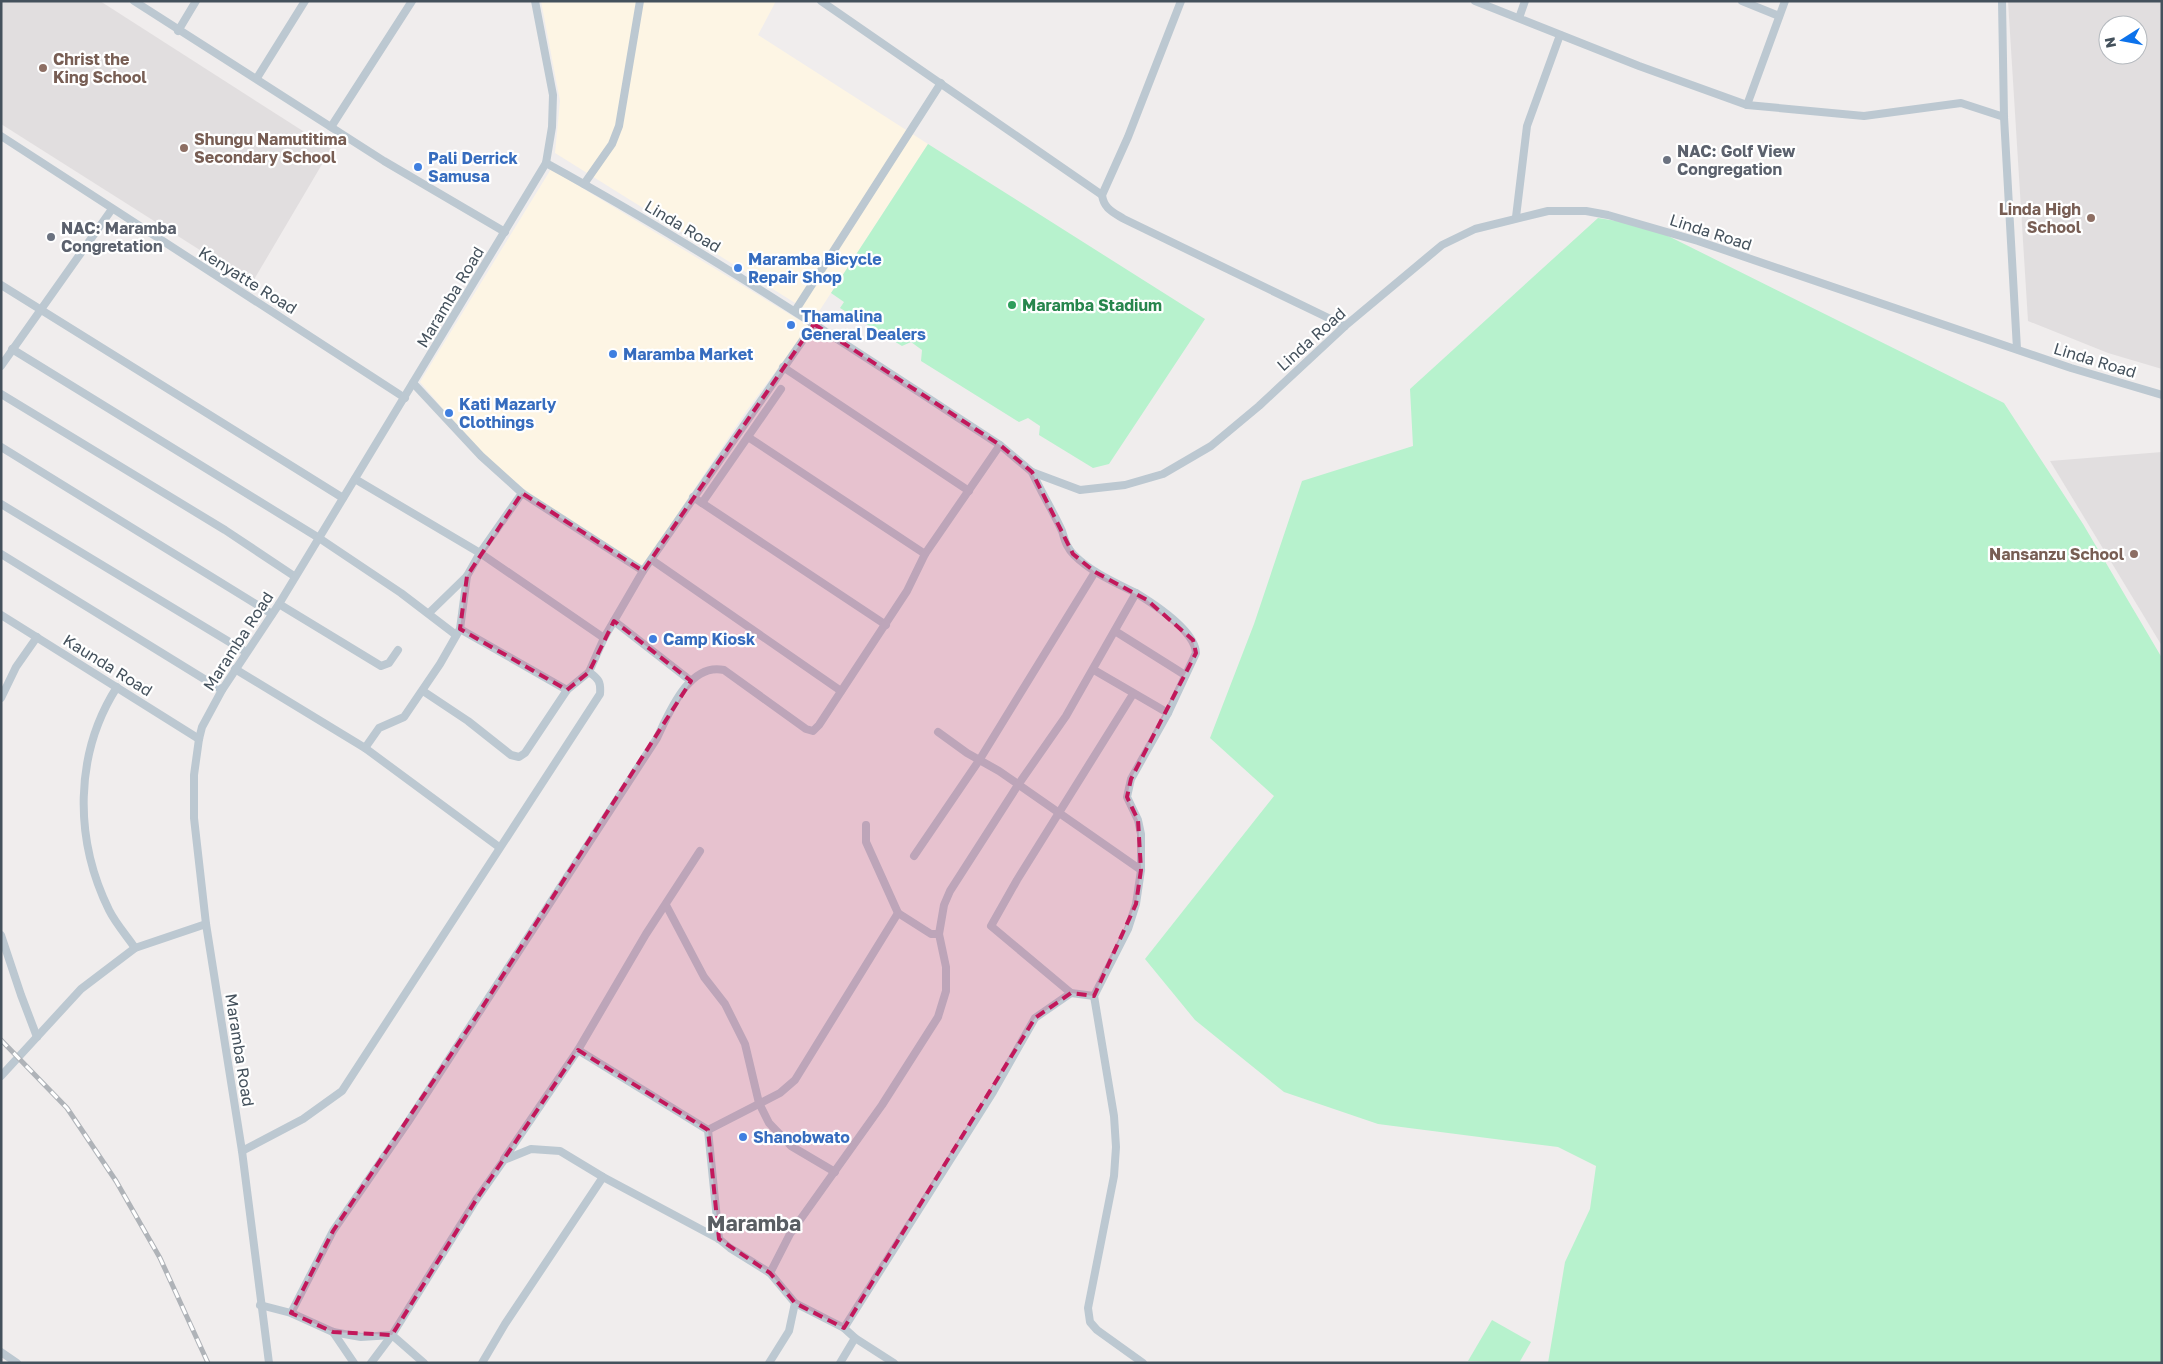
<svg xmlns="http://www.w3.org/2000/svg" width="2163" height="1364" font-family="'Golos Text',sans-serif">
<rect width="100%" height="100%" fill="#f0eded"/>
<g fill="#fdf5e4">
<path d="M541 1H776L758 35 928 144 816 316 555 153 560 101Z"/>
<path d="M551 169 809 326 747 410 638 573 534 497 482 454 420 382Z"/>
</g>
<g fill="#e1dedf" fill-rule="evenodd">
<path d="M1 1H100L331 149 252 283 1 124Z"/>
<path d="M2008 1H2162V369L2108 353 2028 321ZM2108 25H2138V55H2108Z"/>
<path d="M2162 452V646L2050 461Z"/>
</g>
<g fill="#b7f2cd">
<path d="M928 144 1205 319 1109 464 1093 468 1039 435 1040 426 1028 418 1019 422 921 361 922 350 911 342 902 346 840 308 844 302 831 293Z"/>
<path d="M1598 218 1648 226 2004 403 2083 524 2162 658V1363H1548L1565 1262 1590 1209 1596 1166 1558 1147 1378 1124 1284 1092 1195 1020 1145 959 1274 796 1210 738 1254 624 1302 481 1413 446 1410 389Z"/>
<path d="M1492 1320 1531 1342 1519 1363 1468 1361Z"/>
</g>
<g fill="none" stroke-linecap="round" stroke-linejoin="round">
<g stroke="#bcc8d1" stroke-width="8">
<path d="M134 1 384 161 505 232"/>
<path d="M821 1 1102 195"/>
<path d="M1181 1 1128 137 1102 195C1104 209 1113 212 1124 219L1345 326"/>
<path d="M1475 1 1639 66 1747 105 1785 1"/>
<path d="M1742 1 1779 16"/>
<path d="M2002 1 2004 117 2017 349"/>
<path d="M1519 18 1525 1"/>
<path d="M178 31 196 1"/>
<path d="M257 78 305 1"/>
<path d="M1747 105 1864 116 1961 103 2004 117"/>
<path d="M331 127 412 1"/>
<path d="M1 136 405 398"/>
<path d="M546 163C703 249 851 348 1000 445L1032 472 1080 490 1125 485 1163 474 1211 446 1259 406 1345 326 1442 245 1475 229 1548 211H1586L1608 215 1698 241 2071 368 2162 395"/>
<path d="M584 184 612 144 619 126 640 1"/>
<path d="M1516 217 1527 126 1560 35"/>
<path d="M1 285 343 498"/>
<path d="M795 311 941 83"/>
<path d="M12 349 319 538 401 593 456 635"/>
<path d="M1 366 112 209"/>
<path d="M783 367 969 491"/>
<path d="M413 383 481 456 522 493 643 571"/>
<path d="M1 394 225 530 294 576"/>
<path d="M748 437 925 554"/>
<path d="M1 447 272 614"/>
<path d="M355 479 480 553 604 638"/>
<path d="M693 497 886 625"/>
<path d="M702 503 781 389"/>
<path d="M1 504 246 652"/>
<path d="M1 554 222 690"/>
<path d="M652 560 841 691"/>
<path d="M1136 593C1154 604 1195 631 1196 653L1168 713 1131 779 1127 797 1138 820 1141 834V870L1136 904 1128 929 1094 996 1114 1116 1116 1147 1114 1176 1088 1308 1090 1322 1097 1330 1143 1363"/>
<path d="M279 604 381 666 389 663 398 650"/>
<path d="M429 613 467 576 480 553 522 493"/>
<path d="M1 615 199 739"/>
<path d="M614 621 691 681"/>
<path d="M460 629 567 690"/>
<path d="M1115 631 1185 675"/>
<path d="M235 669 365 748 499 847"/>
<path d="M1094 670 1168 713"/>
<path d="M589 672 604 638 643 571 814 324"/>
<path d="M117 687C74 754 74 839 109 910 116 924 127 936 135 948"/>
<path d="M1 698 16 667 37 637"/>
<path d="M938 732 967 753 999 771 1141 870"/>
<path d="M365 748 379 728 404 717 440 664 460 629 467 576"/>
<path d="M866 825V842L898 913 931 934H939L944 905 950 891 1018 785 1066 716 1136 593C1114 582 1091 572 1074 555 1066 547 1065 540 1062 531 1053 511 1041 492 1032 472"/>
<path d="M914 856 980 759 1095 572"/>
<path d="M666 905 704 977 725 1004 745 1044 759 1103 769 1123 791 1146 835 1172"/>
<path d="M1 935 21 995 37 1037"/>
<path d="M1094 996 1071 993 991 926 1017 880 1133 694"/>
<path d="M578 1050 708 1130 780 1093 795 1080 898 913"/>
<path d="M1 1076 81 989 135 948 206 924"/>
<path d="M708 1130 719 1239"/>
<path d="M242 1151 303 1119 342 1091 600 694C601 682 599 679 589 672L567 690 525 753 519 757 511 755 468 721 423 691"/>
<path d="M504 1159 578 1050 646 934 700 851"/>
<path d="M770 1273 790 1234 882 1105 938 1017 946 991V967L939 934"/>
<path d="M795 1303 844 1328"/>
<path d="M260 1305 291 1313 333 1332 361 1337 392 1335 424 1363"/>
<path d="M291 1313 333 1231 408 1122 657 738C669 713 689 662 724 670L806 729 813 731 819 725 907 591 925 554 1000 445"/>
<path d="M333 1332 354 1363"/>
<path d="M855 1338 894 1363"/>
<path d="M1 1352 17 1363"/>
<path d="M269 1363 242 1151 206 924 194 818V775L199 739 202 727 222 690 279 604 546 163 552 127 553 95 535 1"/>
<path d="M371 1363 392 1335 476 1200 504 1160 531 1149 560 1151 603 1177 719 1239 730 1248 770 1273 795 1303 789 1331 769 1363"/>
<path d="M482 1363 505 1324 603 1177"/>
<path d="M840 1363 855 1338 844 1328 993 1092 1035 1018 1071 993"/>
</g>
<g stroke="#afb3b8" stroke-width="5">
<path id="rail" d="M1 1040 67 1108 116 1181 160 1258 208 1363"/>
</g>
<use href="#rail" stroke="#fff" stroke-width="3" stroke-dasharray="9" stroke-linecap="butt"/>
</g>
<path fill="#c2185b" fill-opacity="0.2" stroke="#c2185b" stroke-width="4" stroke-dasharray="10 6" stroke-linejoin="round" d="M814 324 1000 445 1032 472 1073 554 1095 572 1147 600 1193 640 1196 653 1131 779 1127 797 1138 820 1141 870 1136 904 1094 996 1071 993 1035 1018 844 1328 795 1303 770 1273 719 1239 708 1130 578 1050 476 1200 392 1335 333 1332 291 1313 333 1231 478 1014 691 681 614 621 589 672 567 690 460 629 467 576 522 493 643 571Z"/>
<g fill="#8d6e63" stroke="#fff" stroke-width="2">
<circle cx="43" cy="68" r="5"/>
<circle cx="184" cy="148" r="5"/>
<circle cx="2091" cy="218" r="5"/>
<circle cx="2134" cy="554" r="5"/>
</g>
<g fill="#6b7280" stroke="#fff" stroke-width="2">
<circle cx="1667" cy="160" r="5"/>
<circle cx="51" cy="237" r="5"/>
</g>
<g fill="#3f7fe0" stroke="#fff" stroke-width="2">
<circle cx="418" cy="167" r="5"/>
<circle cx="738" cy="268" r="5"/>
<circle cx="791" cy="325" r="5"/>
<circle cx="613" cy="354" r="5"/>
<circle cx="449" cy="413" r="5"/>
<circle cx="653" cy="639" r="5"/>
<circle cx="743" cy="1137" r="5"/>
</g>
<circle fill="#2e9e5b" stroke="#fff" stroke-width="2" cx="1012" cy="305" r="5"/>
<g text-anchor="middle" stroke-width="4.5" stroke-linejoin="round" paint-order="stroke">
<g font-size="16" font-weight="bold" fill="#785e54" stroke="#fff" text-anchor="start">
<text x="53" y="65">Christ the<tspan x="53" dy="18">King School</tspan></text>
<text x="194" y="145">Shungu Namutitima<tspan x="194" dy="18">Secondary School</tspan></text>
<text x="2081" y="215" text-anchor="end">Linda High<tspan x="2081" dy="18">School</tspan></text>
<text x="2124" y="560" text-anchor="end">Nansanzu School</text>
</g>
<g font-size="16" font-weight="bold" fill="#5b616d" stroke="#fff" text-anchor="start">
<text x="1677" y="157">NAC: Golf View<tspan x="1677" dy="18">Congregation</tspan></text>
<text x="61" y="234">NAC: Maramba<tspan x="61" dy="18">Congretation</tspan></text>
</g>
<g font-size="16" font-weight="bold" fill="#366cbe" stroke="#fff" text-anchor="start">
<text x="428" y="164">Pali Derrick<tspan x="428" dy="18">Samusa</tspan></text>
<text x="748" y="265">Maramba Bicycle<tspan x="748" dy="18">Repair Shop</tspan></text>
<text x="801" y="322">Thamalina<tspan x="801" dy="18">General Dealers</tspan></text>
<text x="623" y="360">Maramba Market</text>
<text x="459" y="410">Kati Mazarly<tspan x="459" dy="18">Clothings</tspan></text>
<text x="663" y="645">Camp Kiosk</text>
<text x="753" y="1143">Shanobwato</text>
</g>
<g font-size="16" fill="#44515c" stroke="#fff">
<text transform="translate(683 226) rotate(31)" y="6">Linda Road</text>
<text transform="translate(1711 232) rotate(18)" y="6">Linda Road</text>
<text transform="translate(248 280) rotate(32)" y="6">Kenyatte Road</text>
<text transform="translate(450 297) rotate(-59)" y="6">Maramba Road</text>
<text transform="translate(1311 339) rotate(-42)" y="6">Linda Road</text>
<text transform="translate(2095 360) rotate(17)" y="6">Linda Road</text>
<text transform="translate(238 641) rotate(-57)" y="6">Maramba Road</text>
<text transform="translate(108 665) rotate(32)" y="6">Kaunda Road</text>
<text transform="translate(240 1050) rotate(81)" y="6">Maramba Road</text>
</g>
<g font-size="16" font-weight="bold" fill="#27864d" stroke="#fff" text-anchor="start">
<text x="1022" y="311">Maramba Stadium</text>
</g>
<g font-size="21" font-weight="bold" fill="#595e63" stroke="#fff">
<text x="754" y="1231">Maramba</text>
</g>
</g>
<rect width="2163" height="1364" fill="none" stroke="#44515c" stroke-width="5"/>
<g transform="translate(2123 40) rotate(259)"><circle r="24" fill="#ffffff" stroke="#b4b9be"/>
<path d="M0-4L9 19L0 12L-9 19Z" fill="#0c72eb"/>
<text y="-8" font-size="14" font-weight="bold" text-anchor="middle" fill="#44515c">N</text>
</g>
</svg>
